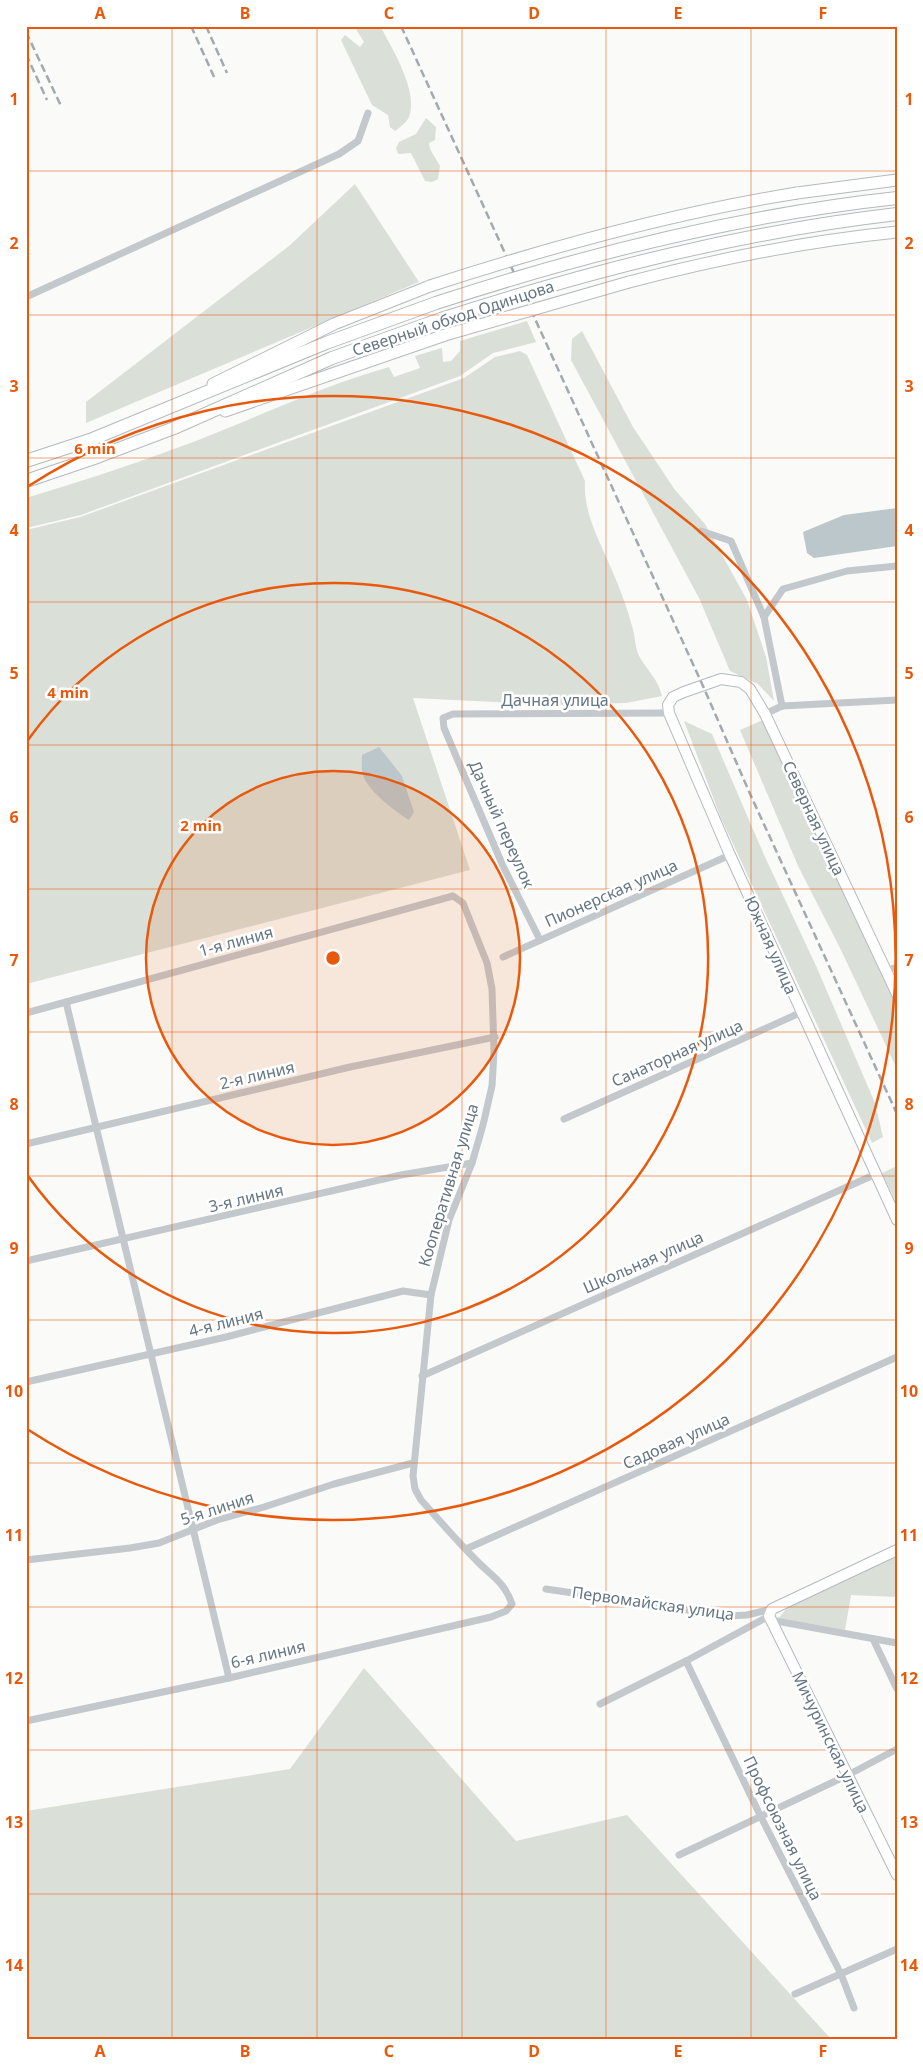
<svg xmlns="http://www.w3.org/2000/svg" width="923" height="2065" font-family="'Noto Sans',sans-serif">
<rect width="100%" height="100%" fill="#fafaf8"/>
<g fill="#dadfd7">
<path d="M356 26H380C392 48 419 92 409 117 406 123 400 127 395 131L390 127 388 115 372 105 341 40 345 35 360 47 364 42 357 31Z"/>
<path d="M426 118 436 127 435 140 429 143 430 149 440 166 438 179 432 182 425 181 411 153 398 154 396 148 399 142 416 134Z"/>
<path d="M355 184 419 282 86 423V402L289 246Z"/>
<path d="M527 321 536 342 493 353 460 376 81 515 26 528V498C76 483 125 467 174 449 246 423 315 388 389 367L394 377 420 368 415 356 442 348 443 362 451 361 460 351V341Z"/>
<path d="M582 331 633 427 675 490 705 524 747 600 766 657 774 701 758 684 730 671 699 598 571 360 572 339Z"/>
<path d="M520 351 527 355 585 481C583 512 599 540 611 568 619 586 627 607 632 626 635 635 635 647 639 656 647 670 658 679 662 696L626 703 555 705 413 698 470 870 26 984V530L80 517 464 378 495 357Z"/>
<path d="M765 719 897 1000V1069L841 950 799 868 740 730Z"/>
<path d="M684 721 712 734 765 857 817 968 875 1103 883 1137 872 1143 721 818Z"/>
<path d="M897 1166V1204L882 1173Z"/>
<path d="M897 1555V1597L851 1595 845 1630 779 1618 789 1605Z"/>
<path d="M364 1668 516 1841 627 1815 831 2039H26V1811L290 1769Z"/>
</g>
<g fill="#bbc7cb">
<path d="M897 508V546L814 558 807 553 803 532 844 515Z"/>
<path d="M379 747 402 776 414 812 409 820C396 812 367 790 363 775 361 769 362 761 362 755Z"/>
</g>
<g fill="none" stroke-linecap="round" stroke-linejoin="round">
<g stroke="#b3babf" stroke-width="12">
<g id="secondary">
<path d="M897 994 765 714 750 689 741 682 721 679 684 692 673 697 668 705 669 713 730 855 897 1220"/>
<path d="M897 1550 772 1609 769 1616 897 1875"/>
</g>
</g>
<g stroke="#b5babe" stroke-width="13">
<g id="primary">
<path d="M797 193 897 180"/>
<path d="M629 282C717 259 807 241 897 232"/>
<path d="M213 384 334 324 430 286"/>
<path d="M225 411 445 335"/>
</g>
</g>
<g stroke="#b4b9bd" stroke-width="14">
<g id="highway">
<path d="M26 461 90 440 326 343 436 303"/>
<path d="M26 481 97 457 174 428 332 358 441 319"/>
</g>
</g>
<g stroke="#c3c8cc" stroke-width="7">
<path d="M26 297 339 154 358 141 368 113"/>
<path d="M701 531 731 541 764 617"/>
<path d="M782 706 764 617 783 589 847 571 897 566"/>
<path d="M765 714 782 706 897 700"/>
<path d="M540 940 503 866 444 728 443 718 453 714 669 713"/>
<path d="M503 957 730 855"/>
<path d="M886 971 897 967"/>
<path d="M66 1002 229 1678"/>
<path d="M26 1013 453 896 463 903 487 963 492 989 494 1052 492 1086 483 1125 472 1163 449 1220 431 1295 413 1476 415 1489 421 1500C439 1520 457 1541 476 1560 491 1576 504 1581 512 1604L506 1611 491 1617 229 1678 26 1721"/>
<path d="M564 1119 802 1012"/>
<path d="M26 1144 350 1067 495 1037"/>
<path d="M26 1261 401 1175 472 1163"/>
<path d="M422 1376 876 1174"/>
<path d="M26 1382 226 1337 403 1291 431 1295"/>
<path d="M466 1549 897 1357"/>
<path d="M26 1560 130 1548 159 1543 217 1520 264 1507 334 1484 413 1463"/>
<path d="M546 1589 728 1616 747 1615 772 1609"/>
<path d="M771 1620 897 1643"/>
<path d="M873 1639 897 1689"/>
<path d="M686 1661 760 1815 841 1974 854 2008"/>
<path d="M600 1704 686 1661 769 1616"/>
<path d="M679 1855 848 1775 897 1749"/>
<path d="M795 1994 897 1949"/>
</g>
<use href="#secondary" stroke="#fff" stroke-width="10"/>
<use href="#primary" stroke="#fff" stroke-width="11"/>
<use href="#highway" stroke="#fff" stroke-width="12"/>
<g stroke="#a2aab0" stroke-width="2.5" stroke-dasharray="8 4" stroke-linecap="butt">
<path d="M191 26 215 79"/>
<path d="M206 26 227 73"/>
<path d="M401 26 703 686 751 796 897 1114"/>
<path d="M26 32 61 106"/>
<path d="M26 54 47 100"/>
</g>
<g stroke="#b5babe" stroke-width="13" stroke-linecap="butt">
<g id="primary-bridge">
<path d="M430 286C550 247 672 213 797 193"/>
<path d="M445 335 629 282"/>
</g>
</g>
<g stroke="#b4b9bd" stroke-width="14" stroke-linecap="butt">
<g id="highway-bridge">
<path d="M436 303C586 254 739 215 897 198"/>
<path d="M441 319C590 271 741 232 897 214"/>
</g>
</g>
<use href="#primary-bridge" stroke="#fff" stroke-width="11"/>
<use href="#highway-bridge" stroke="#fff" stroke-width="12"/>
</g>
<path fill="none" stroke="#e8590c" stroke-width="1" stroke-opacity="0.55" d="M172 26V2039M317 26V2039M462 26V2039M606 26V2039M751 26V2039M26 171H897M26 315H897M26 458H897M26 602H897M26 745H897M26 889H897M26 1032H897M26 1176H897M26 1320H897M26 1463H897M26 1607H897M26 1750H897M26 1894H897"/>
<circle cx="333" cy="958" r="187" fill="#e8590c" fill-opacity=".12"/>
<g fill="none" stroke="#e8590c" stroke-width="2.5">
<circle cx="333" cy="958" r="187"/>
<path d="M28 740A375 375 0 1 1 28 1176"/>
<path d="M27 487A562 562 0 1 1 27 1429"/>
</g>
<g text-anchor="middle" stroke-width="5" stroke-linejoin="round" paint-order="stroke">
<g font-size="16" fill="#657683" stroke="#fff">
<text transform="translate(453 318) rotate(-18)" y="6">Северный обход Одинцова</text>
<text x="555" y="706">Дачная улица</text>
<text transform="translate(814 818) rotate(65)" y="6">Северная улица</text>
<text transform="translate(502 824) rotate(66)" y="6">Дачный переулок</text>
<text transform="translate(611 893) rotate(-24)" y="6">Пионерская улица</text>
<text transform="translate(236 941) rotate(-15)" y="6">1-я линия</text>
<text transform="translate(771 945) rotate(66)" y="6">Южная улица</text>
<text transform="translate(677 1053) rotate(-24)" y="6">Санаторная улица</text>
<text transform="translate(257 1075) rotate(-13)" y="6">2-я линия</text>
<text transform="translate(448 1185) rotate(-73)" y="6">Кооперативная улица</text>
<text transform="translate(246 1198) rotate(-13)" y="6">3-я линия</text>
<text transform="translate(643 1262) rotate(-24)" y="6">Школьная улица</text>
<text transform="translate(226 1322) rotate(-14)" y="6">4-я линия</text>
<text transform="translate(676 1441) rotate(-24)" y="6">Садовая улица</text>
<text transform="translate(217 1508) rotate(-18)" y="6">5-я линия</text>
<text transform="translate(653 1603) rotate(8)" y="6">Первомайская улица</text>
<text transform="translate(268 1654) rotate(-13)" y="6">6-я линия</text>
<text transform="translate(831 1742) rotate(64)" y="6">Мичуринская улица</text>
<text transform="translate(783 1828) rotate(64)" y="6">Профсоюзная улица</text>
</g>
</g>
<circle cx="333" cy="958" r="8" fill="#e8590c" stroke="#fff" stroke-width="2.5"/>
<g font-size="15" text-anchor="middle" font-weight="bold" fill="#e8590c" stroke="#fff" stroke-width="5" stroke-linejoin="round" paint-order="stroke">
<text x="95" y="454">6 min</text>
<text x="68" y="698">4 min</text>
<text x="201" y="831">2 min</text>
</g>
<rect width="923" height="2065" fill="none" stroke="#ffffff" stroke-width="55"/>
<rect x="28" y="28" width="868" height="2010" fill="none" stroke="#e8590c" stroke-width="2"/>
<g font-size="16" text-anchor="middle" font-weight="bold" fill="#e8590c">
<text x="100" y="19">A</text>
<text x="245" y="19">B</text>
<text x="389" y="19">C</text>
<text x="534" y="19">D</text>
<text x="678" y="19">E</text>
<text x="823" y="19">F</text>
<text x="14" y="105">1</text>
<text x="909" y="105">1</text>
<text x="14" y="249">2</text>
<text x="909" y="249">2</text>
<text x="14" y="392">3</text>
<text x="909" y="392">3</text>
<text x="14" y="536">4</text>
<text x="909" y="536">4</text>
<text x="14" y="679">5</text>
<text x="909" y="679">5</text>
<text x="14" y="823">6</text>
<text x="909" y="823">6</text>
<text x="14" y="966">7</text>
<text x="909" y="966">7</text>
<text x="14" y="1110">8</text>
<text x="909" y="1110">8</text>
<text x="14" y="1254">9</text>
<text x="909" y="1254">9</text>
<text x="14" y="1397">10</text>
<text x="909" y="1397">10</text>
<text x="14" y="1541">11</text>
<text x="909" y="1541">11</text>
<text x="14" y="1684">12</text>
<text x="909" y="1684">12</text>
<text x="14" y="1828">13</text>
<text x="909" y="1828">13</text>
<text x="14" y="1971">14</text>
<text x="909" y="1971">14</text>
<text x="100" y="2057">A</text>
<text x="245" y="2057">B</text>
<text x="389" y="2057">C</text>
<text x="534" y="2057">D</text>
<text x="678" y="2057">E</text>
<text x="823" y="2057">F</text>
</g>
</svg>
